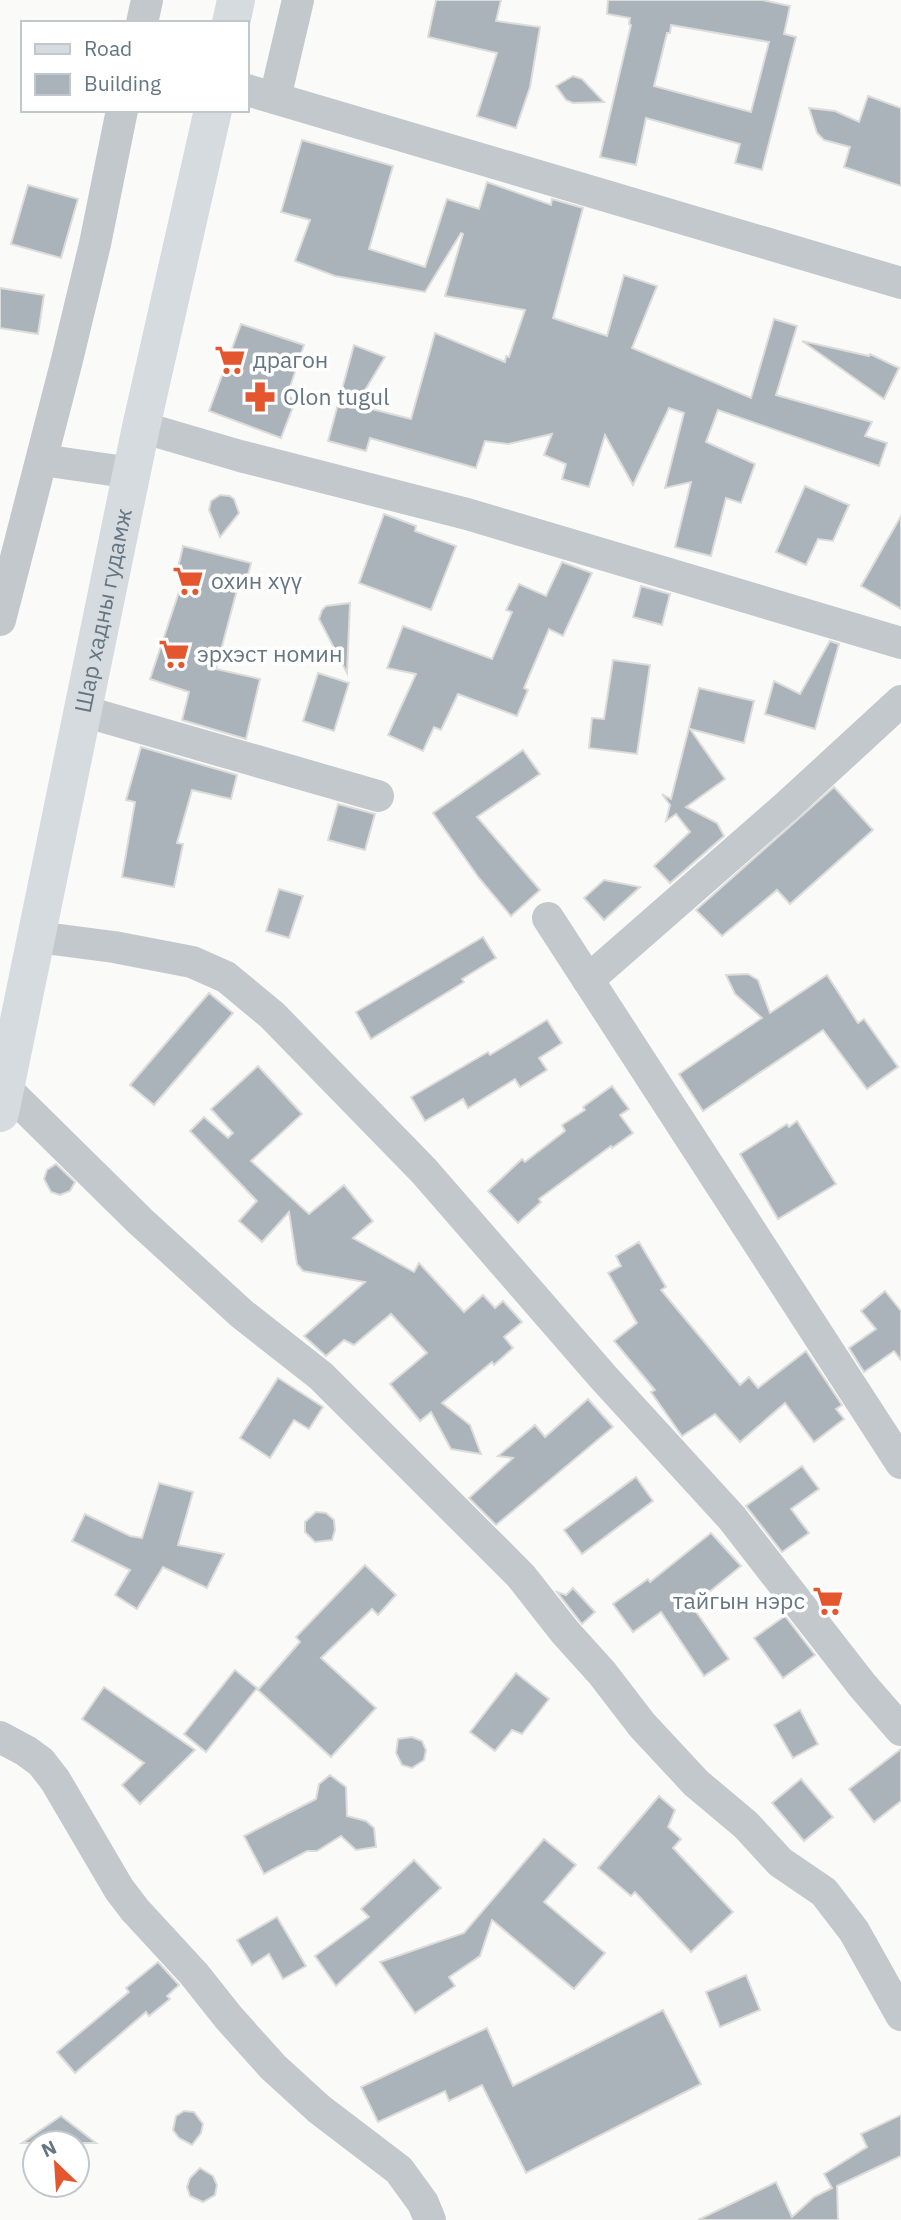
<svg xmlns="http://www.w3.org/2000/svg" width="901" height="2220" font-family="'IBM Plex Sans',sans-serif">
<rect width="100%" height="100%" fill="#fafaf8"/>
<g fill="#aab3b9" stroke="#dcdcda" stroke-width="2" fill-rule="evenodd">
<path d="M436 0H501L496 21 540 27 530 87 516 128 477 116 497 53 428 37Z"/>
<path d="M608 0H762L790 6 784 34 796 37 762 170 735 163 740 144 646 118 636 165 600 157 631 25 629 24 630 18 607 14ZM671 25 769 42 751 112 654 86 667 33H670Z"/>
<path d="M573 76 582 79 604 102 573 103 566 100 556 86Z"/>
<path d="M868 96 901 108V186L844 167 850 147 824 140 817 133 809 108 835 111 859 122Z"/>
<path d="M302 140 393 166 369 249 425 267 447 199 479 209 487 182 551 205 552 199 583 208 553 318 607 336 624 275 657 286 632 348 751 398 774 319 797 326 776 395 872 422 865 436 887 443 879 466 718 410 706 442 755 464 741 503 726 498 711 556 675 547 691 482 665 488 684 413 669 408 633 485 605 435 589 487 562 479 566 464 544 455 552 434 508 444 485 441 476 468 370 438 366 451 328 441 354 345 385 357 356 405 411 419 435 333 505 362 506 356 509 357 525 310 445 296 463 234 461 233 425 292 335 276 295 261 310 220 281 212Z"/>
<path d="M28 185 78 199 61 258 11 244Z"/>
<path d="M0 288 44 295 38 334 0 328Z"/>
<path d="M241 324 304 345 287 396 296 399 281 438 209 411Z"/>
<path d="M802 341 869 356 870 354 899 368 884 399Z"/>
<path d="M805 486 849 505 833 541 818 539 806 565 776 552Z"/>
<path d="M220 495 230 496 234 499 239 513 220 537 209 510 211 501Z"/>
<path d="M384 514 416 526 415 531 456 546 431 610 359 583Z"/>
<path d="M901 516V609L861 586Z"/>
<path d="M183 546 251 563 245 588 238 586 216 669 260 679 246 739 182 720 189 692 150 679 185 574 177 572Z"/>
<path d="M562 562 592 573 563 636 549 629 524 688 528 690 517 716 458 694 441 730 434 727 423 751 388 735 416 674 387 668 403 626 492 659 512 612 506 610 519 584 546 596Z"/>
<path d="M641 586 670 594 662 625 633 617Z"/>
<path d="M350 603 347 673 319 619 322 610 326 606Z"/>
<path d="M830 641 839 644 815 729 765 714 774 681 800 694Z"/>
<path d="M613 660 650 665 637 754 589 748 592 718 604 719Z"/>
<path d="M318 673 349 683 334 731 303 721Z"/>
<path d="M699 688 754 701 744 743 690 729 725 779 686 807 717 823 724 836 670 883 654 866 690 832 676 814 666 821 670 805 662 794 671 799Z"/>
<path d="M141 747 237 775 231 799 192 790 177 843 183 844 174 887 122 877 135 802 126 800Z"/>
<path d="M523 750 540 774 477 817 540 890 511 916 479 878 433 813Z"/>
<path d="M834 787 873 830 790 904 777 890 722 936 696 910Z"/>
<path d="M338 804 375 814 365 850 328 840Z"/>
<path d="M604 880 640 887 604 920 584 898Z"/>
<path d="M279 889 303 896 289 938 266 931Z"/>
<path d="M483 937 496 958 462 979 464 982 371 1039 356 1012Z"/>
<path d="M748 974 758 980 770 1013 827 975 858 1023 864 1019 898 1067 867 1089 823 1030 703 1111 679 1074 762 1018 735 994 726 975Z"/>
<path d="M209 993 233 1013 154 1105 130 1085Z"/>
<path d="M547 1020 562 1043 539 1058 547 1070 520 1087 515 1079 468 1108 463 1099 425 1121 411 1097 488 1052 490 1055Z"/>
<path d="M258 1066 302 1114 251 1161 309 1214 344 1185 373 1221 353 1238 414 1272 419 1263 464 1312 483 1295 495 1308 503 1301 522 1322 504 1337 513 1348 494 1365 492 1362 442 1403 470 1425 481 1454 451 1449 431 1412 420 1421 390 1384 427 1353 391 1314 354 1345 344 1340 326 1356 304 1336 365 1282 303 1271 297 1264 289 1212 262 1242 239 1221 257 1201 190 1131 204 1117 228 1138 233 1133 211 1109Z"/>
<path d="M612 1086 629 1109 620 1115 633 1133 612 1148 611 1146 539 1199 541 1202 518 1223 488 1191 522 1159 525 1162 565 1131 562 1125 585 1110 583 1107Z"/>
<path d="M797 1121 836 1184 778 1219 740 1154 787 1124 789 1127Z"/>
<path d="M56 1164 75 1182 70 1191 60 1195 51 1192 44 1179 47 1170Z"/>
<path d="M639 1242 666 1287 661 1290 740 1385 749 1377 758 1388 806 1351 842 1405 836 1409 844 1419 814 1442 785 1403 740 1442 715 1414 682 1436 651 1392 655 1390 614 1341 637 1323 608 1273 621 1266 616 1256Z"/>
<path d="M885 1291 901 1311V1360L894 1351 864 1372 849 1348 876 1329 861 1311Z"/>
<path d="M278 1378 323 1407 309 1429 294 1420 270 1458 240 1438Z"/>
<path d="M588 1399 613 1427 496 1525 469 1498 513 1458 498 1456 535 1425 545 1437Z"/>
<path d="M802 1466 819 1489 791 1509 809 1533 782 1552 746 1506Z"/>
<path d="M636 1477 653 1501 582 1554 564 1530Z"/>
<path d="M159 1483 193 1492 178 1545 224 1554 207 1588 163 1567 137 1609 115 1595 130 1570 72 1541 85 1514 130 1536 142 1538Z"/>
<path d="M316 1512 326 1513 334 1520 335 1530 332 1540 315 1542 305 1532V1522Z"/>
<path d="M711 1533 741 1566 692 1606 729 1659 704 1676 661 1612 633 1632 613 1604 648 1579 650 1582Z"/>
<path d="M365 1565 396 1595 378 1615 372 1609 321 1658 376 1708 331 1757 258 1690 300 1642 296 1637Z"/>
<path d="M573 1588 595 1612 582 1624 557 1592 566 1595Z"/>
<path d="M785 1616 815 1655 783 1678 754 1638Z"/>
<path d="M235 1670 257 1688 206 1752 184 1734Z"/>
<path d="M516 1673 549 1699 522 1734 512 1730 495 1751 470 1732Z"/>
<path d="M104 1687 195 1750 140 1804 122 1785 144 1763 82 1719Z"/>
<path d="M800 1710 818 1744 793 1758 774 1725Z"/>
<path d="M412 1737 422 1741 426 1750 424 1760 412 1768 402 1765 396 1753 398 1739Z"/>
<path d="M901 1749V1801L874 1822 849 1789Z"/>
<path d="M330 1775 346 1787 347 1816 366 1821 374 1828 376 1847 356 1850 341 1836 317 1851H307L264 1874 244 1836 316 1799 319 1784Z"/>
<path d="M801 1779 833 1817 804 1841 772 1803Z"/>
<path d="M659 1796 675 1810 668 1827 681 1839 673 1848 733 1912 691 1952 635 1892 631 1896 598 1868Z"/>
<path d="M544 1839 576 1865 544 1902 605 1953 574 1989 492 1920 480 1956 449 1977 455 1986 415 2013 380 1962 464 1933Z"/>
<path d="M414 1860 441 1888 336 1986 315 1956 369 1917 361 1909Z"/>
<path d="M277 1917 306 1966 283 1979 269 1954 252 1965 237 1940Z"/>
<path d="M158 1962 179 1985 167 1996 170 1999 149 2016 146 2012 75 2073 57 2052 129 1992 126 1988Z"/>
<path d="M746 1975 760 2010 720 2027 706 1992Z"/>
<path d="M663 2010 701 2084 526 2173 482 2085 449 2101 445 2091 378 2122 361 2087 487 2028 513 2086Z"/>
<path d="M184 2111 194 2112 203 2124 201 2133 192 2145 179 2138 173 2130 176 2116Z"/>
<path d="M901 2115V2156L837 2186 838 2220H698L776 2182 792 2217 814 2197 832 2188 824 2174 867 2147 861 2134Z"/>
<path d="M61 2116 96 2143H22Z"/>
<path d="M200 2168 213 2176 217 2185 215 2195 203 2202 190 2196 187 2187 190 2178Z"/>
</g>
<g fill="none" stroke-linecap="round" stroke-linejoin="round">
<g stroke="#c3c8cc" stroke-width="32">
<path d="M142 23 147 0"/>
<path d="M247 90 901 283"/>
<path d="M275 98 298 0"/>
<path d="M141 427 240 456 467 514 901 643"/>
<path d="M42 460 132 473"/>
<path d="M0 620 67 360 95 244 122 110"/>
<path d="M83 711 378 796"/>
<path d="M548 918 901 1463"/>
<path d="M37 937 114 947 192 962 226 977 272 1015 424 1171 604 1378 732 1518 862 1685 901 1730"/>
<path d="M588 980 788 805 901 701"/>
<path d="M5 1088 140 1221 242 1314 321 1376 521 1576 565 1632 602 1673 642 1725 696 1783 746 1825 780 1862 824 1892 854 1931 901 2015"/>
<path d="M0 1737 26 1751 41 1762 55 1780 119 1889 135 1910 194 1974 229 2018 273 2067 319 2109 399 2170 423 2203 430 2220"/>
</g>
<g stroke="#d6dbdf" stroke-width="38">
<path d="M231 23 236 0"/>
<path id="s1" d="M0 1113 141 427 213 110"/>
</g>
</g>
<defs>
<g id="supermarket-bare" transform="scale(2.415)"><path d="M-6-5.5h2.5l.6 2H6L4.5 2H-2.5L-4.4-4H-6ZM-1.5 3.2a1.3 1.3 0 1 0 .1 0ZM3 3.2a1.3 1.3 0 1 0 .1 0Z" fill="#e4572e" stroke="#fff" stroke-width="2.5" paint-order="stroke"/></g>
<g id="pharmacy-bare" transform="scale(2.415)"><path d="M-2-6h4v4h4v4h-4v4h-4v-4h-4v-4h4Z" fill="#e4572e" stroke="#fff" stroke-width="2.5" paint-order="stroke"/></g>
</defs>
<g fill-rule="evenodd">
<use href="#supermarket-bare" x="230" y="360"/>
<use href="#pharmacy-bare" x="260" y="397"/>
<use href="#supermarket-bare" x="188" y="581"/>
<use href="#supermarket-bare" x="174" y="654"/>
<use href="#supermarket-bare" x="828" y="1601"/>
</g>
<g text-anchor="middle" stroke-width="7" stroke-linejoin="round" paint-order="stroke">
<g font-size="23" fill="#657683" stroke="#fff" text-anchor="start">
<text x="253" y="368">драгон</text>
<text x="283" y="405">Olon tugul</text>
<text x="211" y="589">охин хүү</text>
<text x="197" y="662">эрхэст номин</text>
<text x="805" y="1609" text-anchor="end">тайгын нэрс</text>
</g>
<g font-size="23" fill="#657683" stroke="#fff">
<text dy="8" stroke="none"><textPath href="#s1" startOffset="513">Шар хадны гудамж</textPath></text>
</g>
</g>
<rect x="21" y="21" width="228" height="91" fill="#ffffff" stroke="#c1c8cd" stroke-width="2"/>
<rect x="35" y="44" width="35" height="10" fill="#d6dbdf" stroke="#c1c8cd" stroke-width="2"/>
<text x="84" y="56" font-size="21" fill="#657683">Road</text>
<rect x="35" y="74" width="35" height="21" fill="#aab3b9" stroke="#c1c8cd" stroke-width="2"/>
<text x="84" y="91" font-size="21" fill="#657683">Building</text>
<g transform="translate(56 2164) rotate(335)"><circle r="33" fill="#ffffff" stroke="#c1c8cd" stroke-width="2"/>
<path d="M0-5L12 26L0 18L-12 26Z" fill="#e4572e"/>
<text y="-10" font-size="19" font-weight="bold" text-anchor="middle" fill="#657683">N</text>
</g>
</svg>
